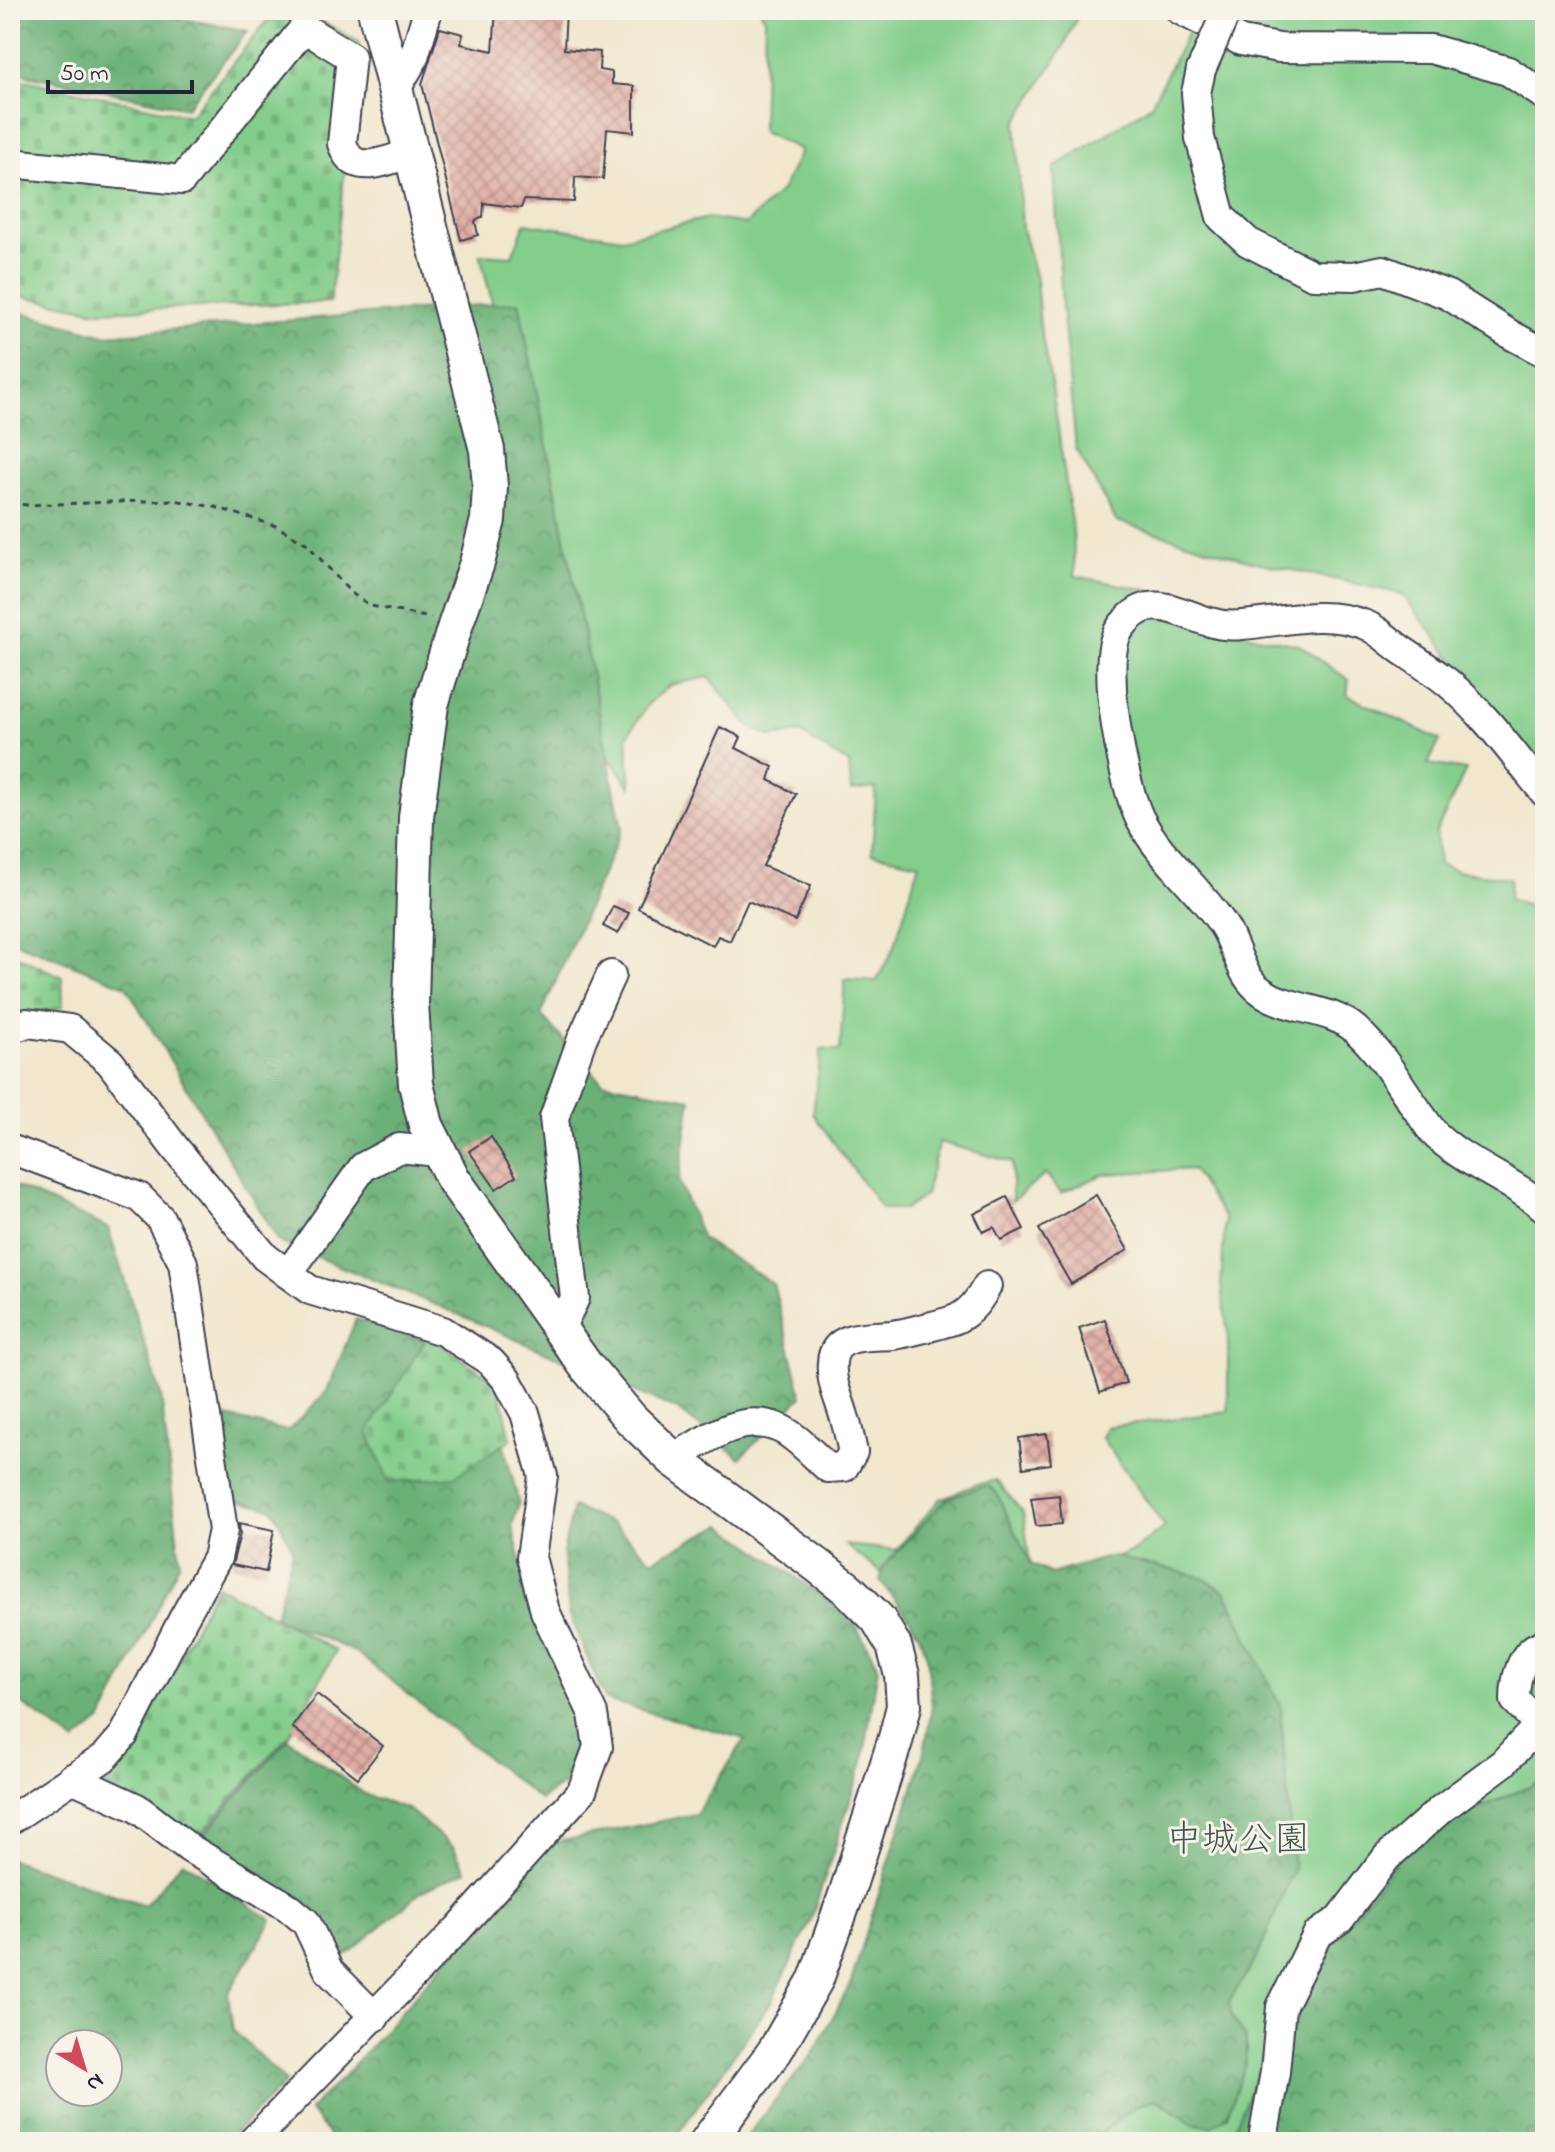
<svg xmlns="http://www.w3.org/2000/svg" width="1555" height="2152" font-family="'Indie Flower','Klee One',sans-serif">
<defs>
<pattern id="forest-crowns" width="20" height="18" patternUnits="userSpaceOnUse" patternTransform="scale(2)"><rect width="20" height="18" fill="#6ab177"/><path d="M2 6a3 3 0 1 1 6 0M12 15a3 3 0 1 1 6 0" fill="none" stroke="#579063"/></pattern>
<pattern id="cemetery-stones" width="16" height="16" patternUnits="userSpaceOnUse" patternTransform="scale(2)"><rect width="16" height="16" fill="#83ce8b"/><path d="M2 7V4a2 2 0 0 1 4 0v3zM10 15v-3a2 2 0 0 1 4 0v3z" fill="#71b179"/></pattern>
<pattern id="building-cross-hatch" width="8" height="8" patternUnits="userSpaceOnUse" patternTransform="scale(2)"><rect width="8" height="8" fill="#e0ada3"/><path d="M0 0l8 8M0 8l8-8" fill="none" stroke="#b58c86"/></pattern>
</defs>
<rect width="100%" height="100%" fill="#f7f3e8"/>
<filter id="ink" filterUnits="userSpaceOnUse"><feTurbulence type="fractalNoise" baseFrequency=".0125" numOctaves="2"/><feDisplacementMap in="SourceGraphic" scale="16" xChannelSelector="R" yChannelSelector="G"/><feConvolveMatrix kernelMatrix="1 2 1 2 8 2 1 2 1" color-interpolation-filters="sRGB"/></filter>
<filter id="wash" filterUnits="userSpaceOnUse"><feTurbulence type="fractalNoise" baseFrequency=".006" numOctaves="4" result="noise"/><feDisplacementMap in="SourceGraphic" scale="32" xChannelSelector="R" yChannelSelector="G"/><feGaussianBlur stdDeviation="1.8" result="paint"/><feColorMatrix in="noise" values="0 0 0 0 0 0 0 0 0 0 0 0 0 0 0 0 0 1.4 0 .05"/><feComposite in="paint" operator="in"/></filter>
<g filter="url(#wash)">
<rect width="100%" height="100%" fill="#f1e7cd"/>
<g fill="#83ce8b" stroke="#527863" stroke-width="2">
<path d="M760 10H1080L1065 44 1016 123 1022 229 1036 279 1040 326 1053 394 1073 532 1075 576 1148 590 1249 635 1299 645 1349 680 1347 695 1440 740 1428 764 1466 770 1436 832 1439 864 1458 871 1510 878 1509 899 1545 912V2142H751L832 2039 941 1740 934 1642 890 1579 845 1545 896 1550 940 1499 975 1485 996 1480 1023 1513 1030 1562 1021 1570 1048 1585 1133 1551 1165 1527 1102 1438 1106 1427 1228 1412V1333L1221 1286 1225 1219 1192 1169 1104 1174 1061 1193 1046 1174 1012 1201V1162L939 1142 925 1195 905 1209H882L813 1114 821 1049 840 1051 845 979 877 981 895 945 919 863 872 853 876 788 851 791 849 764 800 733 771 737 749 726 709 677 670 685 648 704 627 737 631 787 600 746 532 461 480 254 512 256 525 223 622 238 708 218 746 224 782 190 801 150 762 132 765 19Z"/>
<path d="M1199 10H1545V763L1525 753 1402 594 1251 561 1116 521 1076 448 1062 306 1054 168 1151 105Z"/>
</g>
<g fill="url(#forest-crowns)" stroke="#466a59" stroke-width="2" fill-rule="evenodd">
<path d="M10 10H138L248 31 186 108 13 72 10 68Z"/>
<path d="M519 302 622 829 541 1015 602 1082 691 1099 679 1181 702 1239 773 1284 802 1396 740 1458 678 1410 446 1309 279 1242 126 986 10 940V309L104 335Z"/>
<path d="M10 1184 108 1228 161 1395 180 1562 102 1720 75 1742 20 1702 10 1710Z"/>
<path d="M356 1319 424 1340 503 1442 519 1503 512 1526 532 1605 579 1708 576 1756 567 1782 540 1800 357 1653 275 1617 293 1550 273 1509 229 1498 222 1416 288 1431 327 1391Z"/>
<path d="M987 1485 996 1492 1031 1564 1051 1574 1112 1556 1202 1577 1226 1592 1280 1706 1294 1868 1257 1958 1229 2001 1232 2017 1246 2038V2062L1227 2116 1211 2127 1192 2123 1156 2099 1138 2105 1089 2142H742L813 2054 850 1985 924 1752 932 1707 927 1656 919 1635 909 1618 880 1581 883 1567 947 1498Z"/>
<path d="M573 1507 612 1523 652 1560 722 1525 851 1616 878 1667 863 1762 810 1922 772 2001 672 2142H327L330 2136 309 2110 352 2068 547 1844 696 1814 745 1739 605 1700 569 1613 563 1553Z"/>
<path d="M288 1739 366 1795 408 1809 453 1847 466 1871 422 1891 334 1966 312 1906 282 1893 198 1841Z"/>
<path d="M1545 1780V2142H1228L1263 2061 1308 1974 1411 1843 1453 1819Z"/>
<path d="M10 1859 145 1905 183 1861 272 1920 228 1994 233 2030 286 2082 225 2142H10ZM60 2044H108V2092H60Z"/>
</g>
<g fill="url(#cemetery-stones)" stroke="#527863" stroke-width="2">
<path d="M309 14 359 42 330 302 97 311 10 294V77L190 116 268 20Z"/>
<path d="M10 953 62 977 63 1007 10 1018Z"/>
<path d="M428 1336 499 1384 511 1439 454 1477 389 1482 368 1432Z"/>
<path d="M216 1585 336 1651 289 1735 193 1843 99 1782 143 1729Z"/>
</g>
<g id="blocks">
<g fill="url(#building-cross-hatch)">
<path d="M496 10H566L564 49 600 52 599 70 612 72V84L634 86V132L607 129 603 179 575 177 574 202 524 200 521 208 484 203 483 217 475 221 478 235 461 240 422 84 440 28 463 34 461 44 493 51Z"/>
<path d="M720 727 741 737 736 748 773 767 769 780 796 794 763 866 811 886 795 921 748 901 730 941 718 936 713 946 638 908Z"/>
<path d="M613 906 629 913 618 934 603 926Z"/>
<path d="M491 1137 516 1176 496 1189 469 1151Z"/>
<path d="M1096 1195 1128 1250 1071 1284 1039 1229Z"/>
<path d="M1007 1197 1024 1229 1001 1240 994 1227 983 1232 974 1214Z"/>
<path d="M1105 1319 1126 1383 1100 1392 1079 1328Z"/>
<path d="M1047 1434 1051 1464 1023 1468 1019 1438Z"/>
<path d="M1059 1495 1062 1524 1036 1526 1031 1498Z"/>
<path d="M239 1523 274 1530 266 1572 232 1565 240 1534Z"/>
<path d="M317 1694 383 1746 358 1778 292 1727Z"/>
</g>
</g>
</g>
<g filter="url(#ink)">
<use href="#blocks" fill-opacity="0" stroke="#414051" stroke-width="2"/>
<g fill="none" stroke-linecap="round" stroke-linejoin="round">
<g stroke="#414051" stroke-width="32">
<g id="minor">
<path d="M1180 10 1241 41 1279 48 1431 49 1508 71 1545 96"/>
<path d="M1201 70 1196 93 1200 138 1221 217 1248 242 1313 275 1354 276 1383 270 1448 295 1511 335 1545 353"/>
<path d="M396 89 413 60 428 10"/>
<path d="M10 163 182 180 304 28 351 57 342 144C344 148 346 153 348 156 362 174 394 158 411 153"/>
<path d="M1545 793C1516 758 1483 711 1447 682 1432 670 1416 660 1400 649 1389 641 1376 628 1363 624 1323 609 1282 622 1242 625 1232 626 1219 625 1210 622 1190 617 1162 600 1142 609 1131 614 1120 626 1116 636 1102 671 1123 785 1140 819 1161 860 1199 887 1223 925 1237 946 1239 975 1261 991 1288 1011 1331 1007 1356 1030 1381 1052 1399 1084 1418 1111 1425 1120 1430 1130 1438 1137 1470 1166 1512 1180 1545 1208"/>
<path d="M10 1029 27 1023 70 1029 110 1062 175 1148 265 1257 288 1274 363 1167 399 1148 438 1152"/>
<path d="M10 1149 139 1197 160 1218 183 1263 223 1530 217 1558 183 1619 124 1735 105 1757 10 1820"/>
<path d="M560 1329 575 1298 554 1118 582 1039 611 975"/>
<path d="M673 1459C705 1440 740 1412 779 1428 797 1436 813 1455 828 1468L844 1467 853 1452C850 1440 848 1428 844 1416 839 1398 830 1381 832 1362 834 1332 871 1337 892 1335 902 1334 951 1322 958 1318 972 1311 980 1299 987 1286"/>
<path d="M1545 1644C1521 1648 1515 1680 1515 1700L1539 1725 1545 1728"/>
<path d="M72 1778 137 1808 189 1848 288 1907 306 1922 329 1971 375 2017"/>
<path d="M252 2142 458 1929 582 1791 598 1747 593 1714 545 1611 531 1557 543 1476 525 1413 507 1380 491 1362 443 1331 310 1290 288 1274"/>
<path d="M1264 2142V2133L1275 2072 1281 2007 1317 1935 1340 1919 1387 1857 1440 1810 1503 1763 1539 1725"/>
</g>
</g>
<g stroke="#414051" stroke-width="38">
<path id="major" d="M375 10 487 450 490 487 488 520 477 563 456 623 431 705 416 817 411 1004 416 1084 426 1125 453 1179 586 1366 631 1419 673 1459 817 1565 849 1590 878 1619 894 1646 902 1675 904 1706 896 1738 846 1895 816 1979 775 2051 707 2142"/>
</g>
<path stroke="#414051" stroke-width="3" stroke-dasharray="6 6" stroke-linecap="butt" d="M10 503 27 505 174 500 215 507 276 526 306 543 351 593 371 606 431 618"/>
<use href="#minor" stroke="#fff" stroke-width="28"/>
<use href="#major" stroke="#fff" stroke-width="34"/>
<g stroke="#414051" stroke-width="32" stroke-linecap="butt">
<path id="minor-bridge" d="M1201 70 1227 10"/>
</g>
<use href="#minor-bridge" stroke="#fff" stroke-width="28"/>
</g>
</g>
<g text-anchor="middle" stroke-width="6" stroke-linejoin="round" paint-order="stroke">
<g font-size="36" fill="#3f5653" stroke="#f7f3e8">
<text x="1238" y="1850">中城公園</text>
</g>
</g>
<rect width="1555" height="2152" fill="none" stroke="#f7f3e8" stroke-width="40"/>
<g transform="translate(84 2068) rotate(142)"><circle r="38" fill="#f7f3e8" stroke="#a29fa3" stroke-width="2"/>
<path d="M0-6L14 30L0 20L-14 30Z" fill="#d1495b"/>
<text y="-12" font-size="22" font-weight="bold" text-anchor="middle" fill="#22223b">N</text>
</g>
<path d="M48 80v12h144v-12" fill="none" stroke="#22223b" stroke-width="4"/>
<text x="60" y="80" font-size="24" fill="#22223b" stroke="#f7f3e8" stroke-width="6" paint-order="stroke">50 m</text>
</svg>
